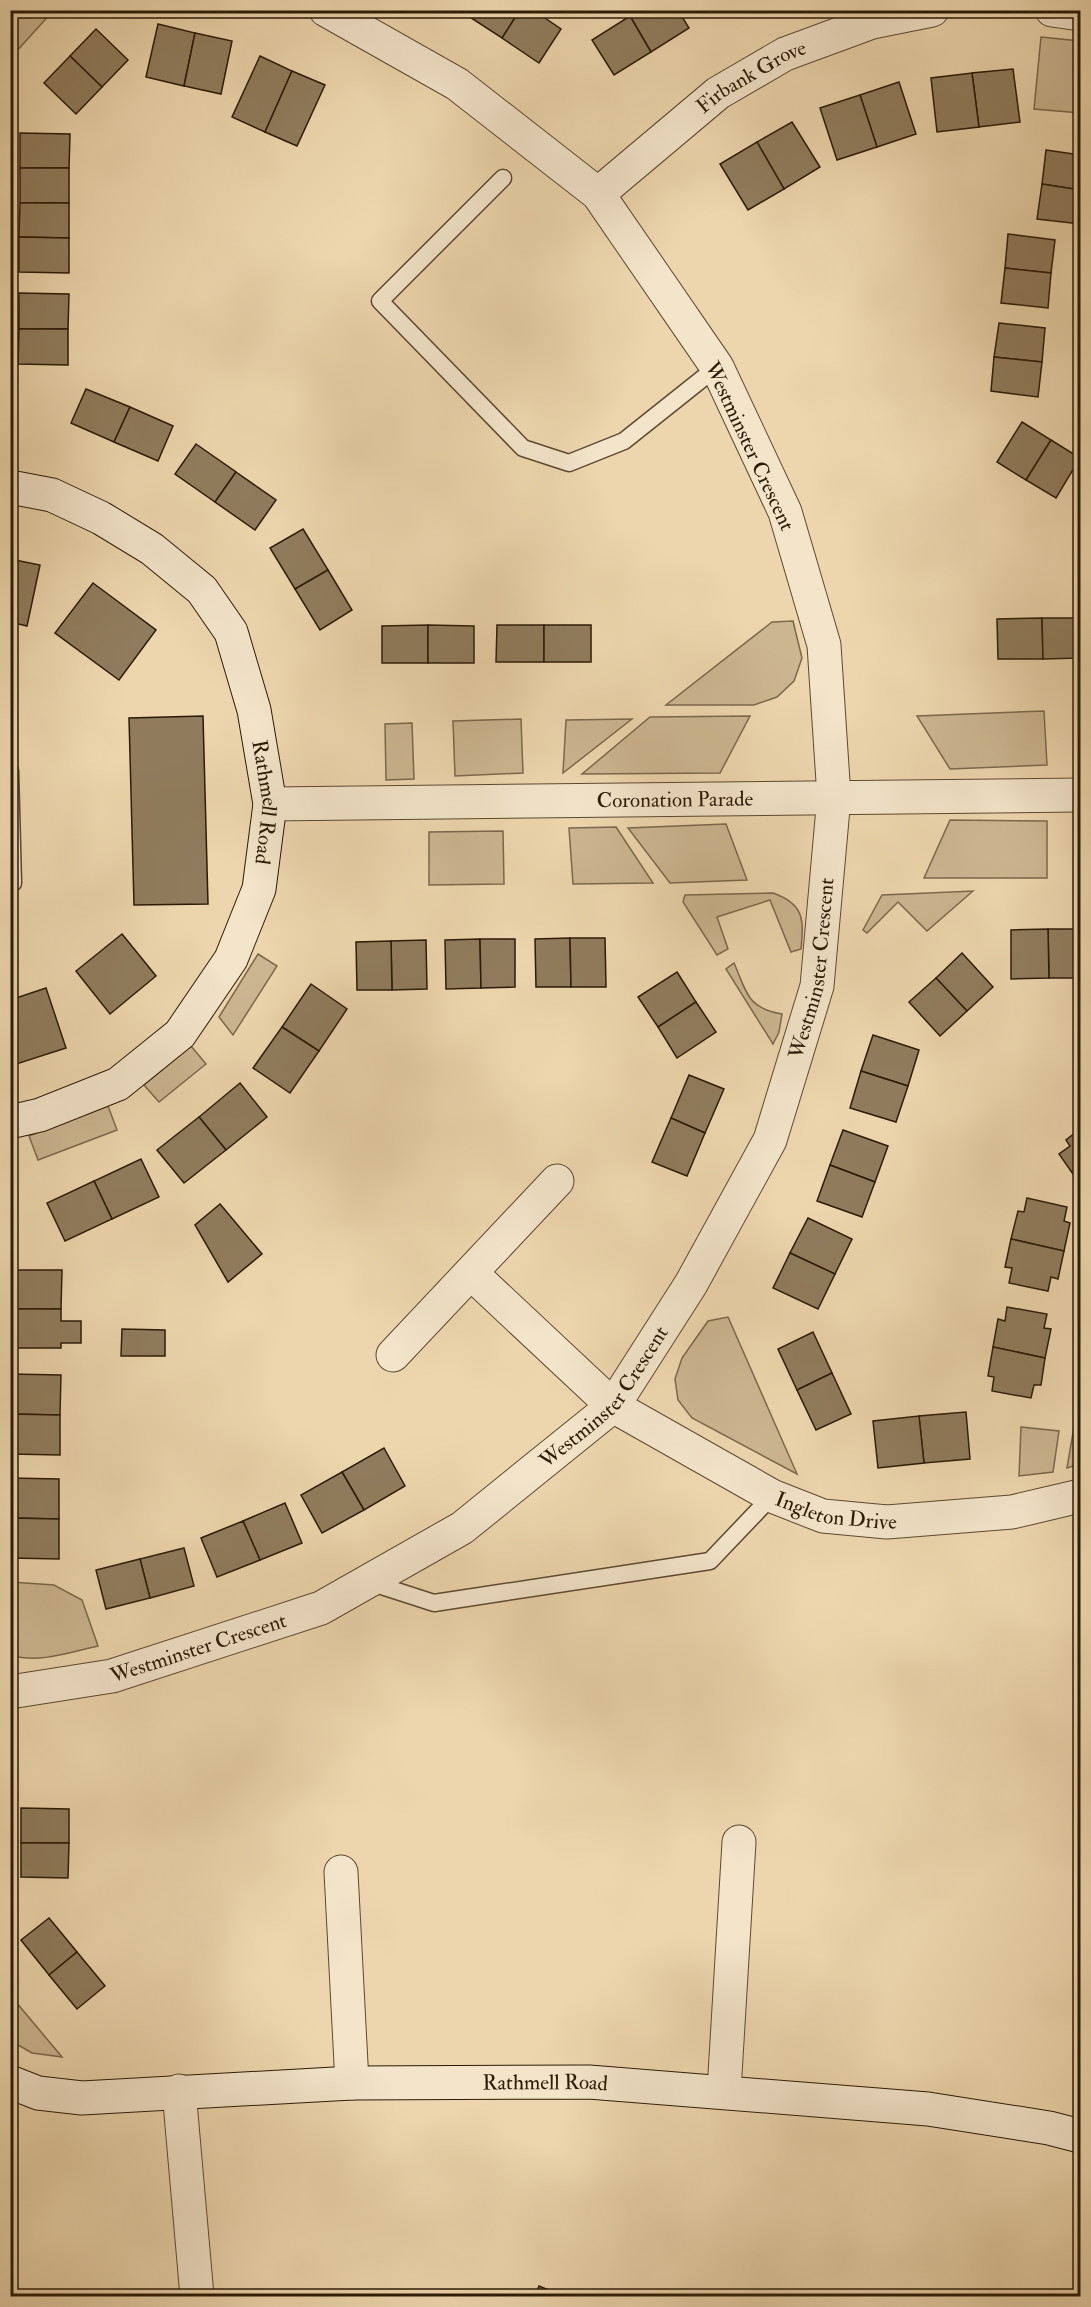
<svg xmlns="http://www.w3.org/2000/svg" width="1091" height="2307" font-family="'IM FELL Double Pica',serif">
<rect width="100%" height="100%" fill="#edd6ae"/>
<filter id="stains"><feTurbulence type="fractalNoise" baseFrequency=".00333" numOctaves="4"/><feColorMatrix values="0 0 0 0 .2 0 0 0 0 .09 0 0 0 0 .02 0 0 0 .5 -.17"/></filter>
<radialGradient id="worn" r=".72"><stop offset=".6" stop-color="#630" stop-opacity="0"/><stop offset="1" stop-color="#630" stop-opacity=".3"/></radialGradient>
<g fill="#ccb691" stroke="#7c684c" stroke-width="1.5">
<path d="M11 10 53 11 14 54 11 50Z"/>
<path d="M1041 37 1080 41V113L1034 109Z"/>
<path d="M793 621 802 658 794 681 777 697 754 705H666L772 622Z"/>
<path d="M1044 711 1047 765 950 769 917 716Z"/>
<path d="M750 716 720 773 582 774 650 717Z"/>
<path d="M521 719 523 773 455 776 453 721Z"/>
<path d="M632 719 563 773 566 720Z"/>
<path d="M412 723 414 779 386 780 385 724Z"/>
<path d="M950 820 1047 821V878H924Z"/>
<path d="M726 824 747 880 670 883 628 828Z"/>
<path d="M616 827 653 883 573 884 569 828Z"/>
<path d="M503 831 504 884 429 885V832Z"/>
<path d="M973 891 927 931 898 902 867 933 863 930 882 895Z"/>
<path d="M773 893C804 904 804 919 801 949L791 952 770 900 717 917 728 949 717 955 683 902 685 895Z"/>
<path d="M258 954 277 966 233 1035 219 1017Z"/>
<path d="M734 963C747 993 747 1008 782 1014L779 1032 773 1044 726 969Z"/>
<path d="M191 1046 206 1064 159 1102 144 1085Z"/>
<path d="M108 1106 117 1130 38 1160 29 1136Z"/>
<path d="M728 1317 797 1474 692 1418 678 1400 675 1379 682 1358 708 1321Z"/>
<path d="M1080 1391V1464L1067 1468Z"/>
<path d="M1021 1427 1059 1431 1053 1472 1019 1476Z"/>
<path d="M11 1582 54 1585 82 1600 98 1646C71 1652 38 1664 11 1655Z"/>
<path d="M11 1996 62 2057 32 2053 11 2041Z"/>
</g>
<g fill="#907c5d" stroke="#2b1a06" stroke-width="1.5">
<path d="M467 10H520L502 38 465 14Z"/>
<path d="M520 10H533L561 29 539 63 502 38Z"/>
<path d="M639 10H678L689 28 651 52 630 16Z"/>
<path d="M630 16 651 52 614 75 592 40Z"/>
<path d="M158 24 195 33 184 86 146 77Z"/>
<path d="M96 29 128 60 102 87 70 56Z"/>
<path d="M195 33 232 41 221 94 184 86Z"/>
<path d="M70 56 102 87 76 114 44 83Z"/>
<path d="M260 56 292 71 265 132 232 117Z"/>
<path d="M1013 69 1020 122 979 127 972 73Z"/>
<path d="M292 71 325 85 297 146 265 132Z"/>
<path d="M972 73 979 127 937 132 931 78Z"/>
<path d="M899 82 916 134 877 147 860 95Z"/>
<path d="M860 95 877 147 837 160 820 108Z"/>
<path d="M792 122 820 167 784 189 757 142Z"/>
<path d="M20 133 70 134 69 168H20Z"/>
<path d="M757 142 784 189 748 210 720 164Z"/>
<path d="M1046 150 1080 155V190L1042 184Z"/>
<rect x="20" y="168" width="49" height="35"/>
<path d="M1042 184 1080 190V224L1037 219Z"/>
<path d="M20 203H69V238L19 237Z"/>
<path d="M1008 234 1055 240 1051 273 1005 268Z"/>
<path d="M19 237 69 238V273L19 272Z"/>
<path d="M1005 268 1051 273 1048 308 1001 303Z"/>
<path d="M19 293 69 294 68 329H19Z"/>
<path d="M999 323 1045 328 1042 362 994 357Z"/>
<path d="M19 329H68V365L18 364Z"/>
<path d="M994 357 1042 362 1038 397 991 391Z"/>
<path d="M86 389 130 407 114 442 71 423Z"/>
<path d="M130 407 173 426 158 461 114 442Z"/>
<path d="M1022 422 1051 440 1026 480 997 462Z"/>
<path d="M1051 440 1080 458 1056 498 1026 480Z"/>
<path d="M196 444 236 472 215 502 175 474Z"/>
<path d="M236 472 276 500 255 530 215 502Z"/>
<path d="M303 529 328 570 295 589 270 548Z"/>
<path d="M10 559 40 565 27 626 10 622Z"/>
<path d="M328 570 352 610 320 630 295 589Z"/>
<path d="M93 583 156 630 119 680 55 633Z"/>
<path d="M1042 618 1043 659H998L997 619Z"/>
<path d="M1042 618H1080V658L1043 659Z"/>
<path d="M428 625V663H382V626Z"/>
<path d="M428 625 474 626V663H428Z"/>
<path d="M497 625H544V662H496Z"/>
<rect x="544" y="625" width="47" height="37"/>
<path d="M203 716 208 904 134 905 129 718Z"/>
<path d="M1048 929H1080V978H1049Z"/>
<path d="M1048 929 1049 978 1011 979V930Z"/>
<path d="M122 934 156 976 110 1014 76 971Z"/>
<path d="M570 938 571 987H536L535 939Z"/>
<path d="M570 938H605L606 987H571Z"/>
<path d="M480 939 481 988 446 989 445 940Z"/>
<path d="M480 939H515V987L481 988Z"/>
<path d="M426 940 427 989 392 990 391 941Z"/>
<path d="M391 941 392 990H357L356 942Z"/>
<path d="M962 953 993 987 967 1011 936 978Z"/>
<path d="M677 972 696 1002 658 1027 638 997Z"/>
<path d="M936 978 967 1011 940 1036 909 1002Z"/>
<path d="M311 984 347 1009 319 1051 282 1027Z"/>
<path d="M46 988 66 1048 10 1066V1000Z"/>
<path d="M696 1002 716 1032 677 1058 658 1027Z"/>
<path d="M282 1027 319 1051 290 1093 253 1068Z"/>
<path d="M873 1035 919 1050 908 1086 861 1071Z"/>
<path d="M861 1071 908 1086 896 1122 850 1108Z"/>
<path d="M689 1075 724 1089 705 1133 671 1118Z"/>
<path d="M240 1083 267 1117 226 1150 199 1117Z"/>
<path d="M199 1117 226 1150 184 1183 157 1150Z"/>
<path d="M671 1118 705 1133 687 1176 652 1162Z"/>
<path d="M1080 1129V1184L1059 1154 1070 1146 1066 1140Z"/>
<path d="M843 1130 888 1146 875 1182 830 1165Z"/>
<path d="M141 1159 159 1197 112 1219 94 1181Z"/>
<path d="M830 1165 875 1182 862 1217 817 1201Z"/>
<path d="M94 1181 112 1219 65 1241 47 1203Z"/>
<path d="M1027 1198 1067 1207 1064 1221 1070 1223 1064 1251 1011 1239 1018 1211 1024 1212Z"/>
<path d="M220 1204 262 1254 228 1282 195 1225Z"/>
<path d="M808 1218 852 1239 835 1274 790 1253Z"/>
<path d="M1011 1239 1064 1251 1058 1279 1051 1277 1048 1291 1009 1283 1012 1268 1005 1267Z"/>
<path d="M790 1253 835 1274 818 1309 773 1288Z"/>
<path d="M10 1270H62L61 1309H10Z"/>
<path d="M1007 1307 1047 1314 1044 1328 1051 1329 1045 1358 993 1347 998 1319 1005 1321Z"/>
<path d="M10 1309H61V1321H81V1343H61V1348H10Z"/>
<path d="M122 1329 165 1330V1356H121Z"/>
<path d="M813 1332 832 1373 797 1390 778 1349Z"/>
<path d="M993 1347 1045 1358 1041 1385H1034L1031 1398 992 1391 994 1377 988 1376Z"/>
<path d="M832 1373 851 1414 816 1430 797 1390Z"/>
<path d="M10 1374 61 1375 60 1415 10 1414Z"/>
<path d="M966 1412 970 1459 924 1463 919 1416Z"/>
<path d="M10 1414 60 1415V1455L10 1454Z"/>
<path d="M919 1416 924 1463 878 1468 873 1421Z"/>
<path d="M384 1448 405 1486 364 1510 342 1472Z"/>
<path d="M342 1472 364 1510 322 1533 301 1495Z"/>
<path d="M10 1478 59 1479V1519L10 1518Z"/>
<path d="M285 1503 302 1543 260 1560 243 1521Z"/>
<path d="M10 1518 59 1519V1559L10 1558Z"/>
<path d="M243 1521 260 1560 217 1577 201 1538Z"/>
<path d="M184 1548 194 1586 150 1598 140 1559Z"/>
<path d="M140 1559 150 1598 106 1609 96 1570Z"/>
<path d="M21 1808 69 1809V1843H21Z"/>
<path d="M21 1843H69L68 1878 21 1877Z"/>
<path d="M49 1918 77 1952 49 1975 21 1940Z"/>
<path d="M77 1952 105 1986 77 2009 49 1975Z"/>
<path d="M539 2286 563 2296H535Z"/>
</g>
<g fill="none" stroke-linecap="round" stroke-linejoin="round">
<g stroke="#5c4930" stroke-width="19">
<g id="lane">
<path d="M503 178 380 301 523 448 569 463 624 441 717 367"/>
<path d="M10 771 13 883"/>
<path d="M369 1582 434 1603 710 1561 772 1496"/>
</g>
</g>
<g stroke="#5c4930" stroke-width="35">
<g id="street">
<path d="M1052 10 1080 14"/>
<path id="s1" d="M598 194 718 93 785 54 872 22 932 10"/>
<path id="s2" d="M270 804 1080 795"/>
<path id="s3" d="M471 1273 613 1406 772 1496 823 1516 887 1522 1012 1512 1080 1496"/>
<path d="M393 1355 557 1181"/>
<path id="s4" d="M10 1692 112 1676 321 1608 462 1528 613 1406 691 1284 770 1140 817 986 834 797 824 645 785 512 717 367 598 194 457 84 326 10"/>
<path d="M341 1872 352 2083"/>
<path d="M179 2091 197 2296"/>
<path d="M724 2091 739 1842"/>
</g>
</g>
<g stroke="#2b1a06" stroke-width="35">
<g id="secondary">
<path id="s5" d="M10 487 52 495 101 518 152 549 202 590 231 632 254 710 270 804 259 889 231 959 180 1034 118 1084 40 1115 10 1122"/>
<path id="s6" d="M10 2082 38 2093 82 2098 352 2083 589 2082 928 2109 1049 2128 1080 2136"/>
</g>
</g>
<use href="#lane" stroke="#f3e4ca" stroke-width="16"/>
<use href="#street" stroke="#f3e4ca" stroke-width="33"/>
<use href="#secondary" stroke="#f3e4ca" stroke-width="33"/>
</g>
<g text-anchor="middle" stroke-width="5" stroke-linejoin="round" paint-order="stroke">
<g font-size="21" fill="#2b1a06" stroke="#f3e4ca">
<text dy="7" stroke="none"><textPath href="#s1" startOffset="194">Firbank Grove</textPath></text>
<text transform="translate(750 446) rotate(65)" y="7">Westminster Crescent</text>
<text dy="7" stroke="none"><textPath href="#s2" startOffset="405">Coronation Parade</textPath></text>
<text dy="7" stroke="none"><textPath href="#s5" startOffset="447">Rathmell Road</textPath></text>
<text dy="7" stroke="none"><textPath href="#s4" startOffset="1166">Westminster Crescent</textPath></text>
<text dy="7" stroke="none"><textPath href="#s4" startOffset="680">Westminster Crescent</textPath></text>
<text dy="7" stroke="none"><textPath href="#s3" startOffset="444">Ingleton Drive</textPath></text>
<text dy="7" stroke="none"><textPath href="#s4" startOffset="194">Westminster Crescent</textPath></text>
<text dy="7" stroke="none"><textPath href="#s6" startOffset="538">Rathmell Road</textPath></text>
</g>
</g>
<rect width="1091" height="2307" fill="none" stroke="#edd6ae" stroke-width="36"/>
<rect x="12" y="12" width="1067" height="2283" fill="none" stroke="#2b1a06" stroke-width="3"/>
<rect x="18" y="18" width="1055" height="2271" fill="none" stroke="#2b1a06" stroke-width="1.5"/>
<rect width="100%" height="100%" filter="url(#stains)"/>
<rect width="100%" height="100%" fill="url(#worn)"/>
</svg>
